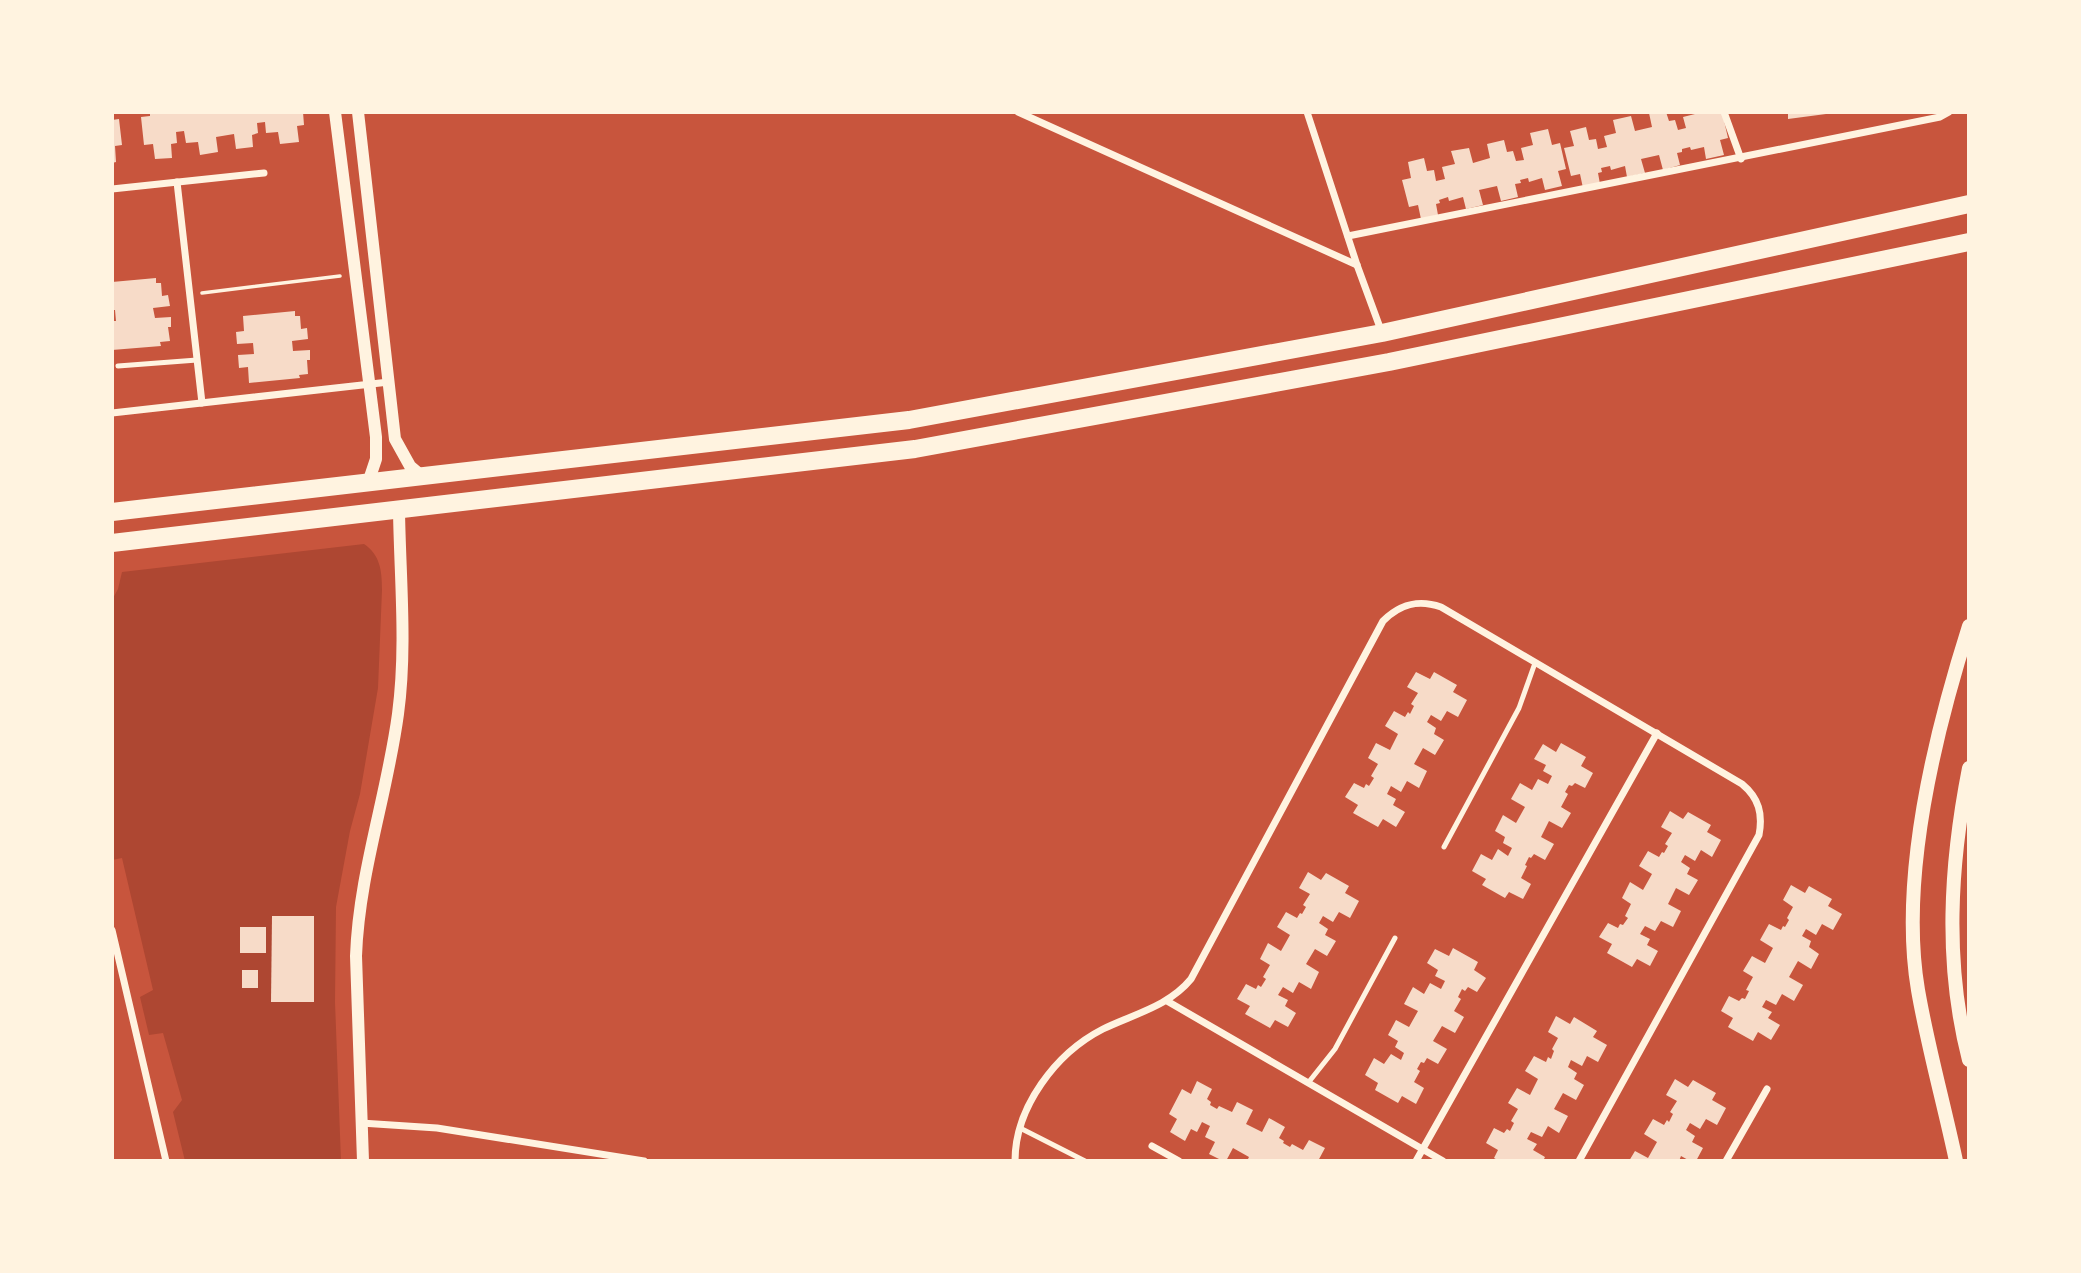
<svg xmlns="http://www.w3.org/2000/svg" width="2081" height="1273" font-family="'Space Grotesk',sans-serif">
<rect width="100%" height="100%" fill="#c8553d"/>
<path fill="#ae4732" d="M364 544C380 555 382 570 382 590L378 688 360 794 350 831 336 907 335 1002 341 1161H185L173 1112 182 1100 163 1033 149 1035 140 997 153 990 122 858 112 860V600L118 589 122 572Z"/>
<g fill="#f7dbc8">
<path d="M150 112H303L304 125 297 126 299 142 280 144 278 132 266 133 265 122 257 123 258 133 252 135 253 147 236 149 234 134 216 137 218 152 200 155 198 142 186 143 184 131 176 132 177 143 171 144 172 158 155 159 153 144 144 145 141 117 150 116Z"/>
<path d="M1653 112H1666L1669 121 1675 120 1678 130 1686 128 1683 117 1695 114 1694 112H1722L1728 138 1720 140 1724 155 1706 159 1704 147 1691 150 1690 147 1682 149V152L1677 153 1680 165 1663 170 1659 155 1641 159 1645 173 1627 177 1625 166 1611 170 1610 166 1601 168 1602 172 1598 173 1600 184 1583 188 1580 174 1571 176 1564 148 1574 146 1570 131 1586 127 1589 140 1596 139 1598 149 1607 147 1604 136 1616 133 1613 120 1631 116 1635 131 1652 127 1649 113Z"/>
<path d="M1788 112H1826V114L1788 119Z"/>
<path d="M119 119 122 145 115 146 116 162 112 163V120Z"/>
<path d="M1548 129 1552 145 1560 143 1566 169 1558 171 1562 186 1545 190 1542 178 1529 182 1528 178 1520 180 1521 183 1515 184 1518 197 1501 201 1497 186 1479 190 1483 205 1466 209 1463 197 1449 201 1448 197 1439 200 1440 203 1436 204 1438 215 1421 219 1418 205 1409 207 1402 180 1411 178 1408 162 1424 158 1427 171 1434 170 1436 181 1445 179 1442 167 1455 164 1451 151 1469 148 1473 163 1490 158 1487 144 1504 140 1507 152 1513 151 1516 161 1524 160 1521 148 1533 145 1530 133Z"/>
<path d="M156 278V283H161L162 296 168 295 170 306 153 308 155 318 171 317V327H168L170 341 160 342 161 346 112 350V321H116L115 310H112V282Z"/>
<path d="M295 311V316H300L301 329 307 328 308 339 292 341 293 351 310 350V360H307L308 374 299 375 300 378 249 383 248 367 239 368 238 355 254 354 253 343 237 344 236 332 244 331 243 316Z"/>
<path d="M1416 672 1430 679 1434 672 1457 685 1453 692 1467 700 1458 717 1447 711 1441 721 1431 715 1427 722 1436 728 1434 734 1444 740 1435 755 1423 748 1414 764 1427 771 1419 788 1407 781 1401 792 1391 786 1387 794 1396 799 1393 805 1405 812 1396 827 1383 819 1378 827 1353 813 1358 805 1345 797 1354 783 1364 788 1366 784 1369 786 1374 778 1371 776 1378 764 1368 758 1376 743 1390 750 1398 734 1385 726 1394 711 1405 717 1408 712 1410 714 1414 706 1411 704 1418 693 1407 687Z"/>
<path d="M1561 743 1586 757 1581 766 1593 773 1585 788 1575 783 1572 786 1569 785 1565 792 1568 794 1561 807 1571 813 1562 828 1549 821 1541 837 1554 844 1545 860 1534 854 1531 858 1529 857 1525 865 1527 866 1521 878 1531 884 1523 899 1509 892 1505 898 1482 885 1486 879 1472 871 1481 854 1492 860 1498 849 1508 856 1512 848 1503 843 1505 837 1495 831 1503 815 1516 823 1525 807 1511 799 1520 783 1532 790 1538 779 1548 784 1552 776 1543 771 1546 765 1534 759 1543 744 1556 752Z"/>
<path d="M1670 811 1683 819 1688 812 1711 825 1707 832 1721 840 1712 857 1701 850 1695 861 1685 855 1681 862 1690 868 1687 874 1698 880 1689 895 1676 888 1668 904 1681 911 1673 927 1661 921 1655 931 1645 926 1640 934 1650 939 1647 945 1658 951 1650 966 1637 959 1632 967 1607 953 1612 944 1599 937 1608 923 1618 928 1620 924 1623 925 1628 918 1625 916 1631 904 1622 898 1630 882 1643 890 1652 874 1639 866 1648 851 1659 857 1662 852 1664 853 1668 846 1665 844 1672 833 1661 827Z"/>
<path d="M1308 872 1321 880 1326 873 1349 886 1345 893 1359 901 1350 918 1339 912 1333 922 1323 916 1319 923 1328 929 1325 935 1336 941 1327 956 1315 949 1306 964 1319 972 1311 989 1299 982 1293 993 1283 987 1278 995 1288 1000 1285 1006 1296 1013 1288 1027 1275 1020 1270 1028 1245 1014 1250 1006 1237 999 1246 984 1256 989 1258 985 1261 987 1266 979 1263 977 1270 965 1260 959 1268 943 1281 951 1290 935 1277 927 1286 912 1297 918 1300 913 1302 914 1306 907 1303 905 1310 894 1299 888Z"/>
<path d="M1791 885 1805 893 1809 886 1832 899 1828 906 1842 914 1833 930 1822 924 1816 935 1806 929 1802 936 1811 941 1809 947 1819 954 1811 969 1798 961 1789 977 1803 985 1794 1001 1782 994 1776 1005 1766 1000 1762 1007 1772 1012 1768 1018 1780 1025 1771 1040 1758 1032 1753 1041 1728 1027 1733 1018 1721 1011 1729 996 1739 1001 1742 998 1745 999 1749 991 1746 990 1753 977 1743 971 1752 956 1765 963 1773 948 1760 940 1769 924 1781 930 1783 926 1785 927 1789 920 1787 918 1793 907 1783 900Z"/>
<path d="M272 916H314V1002H271Z"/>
<rect x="240" y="927" width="26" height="26"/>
<path d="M1453 948 1478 962 1474 970 1486 978 1477 992 1468 987 1465 991 1462 989 1458 997 1461 999 1454 1011 1464 1017 1455 1033 1442 1026 1433 1041 1447 1049 1438 1064 1427 1058 1424 1063 1421 1062 1417 1069 1420 1071 1414 1082 1424 1088 1416 1104 1402 1096 1398 1103 1375 1090 1378 1083 1365 1075 1374 1058 1384 1064 1391 1054 1401 1060 1404 1053 1395 1047 1398 1041 1388 1035 1396 1020 1409 1027 1418 1011 1404 1004 1413 987 1424 994 1430 983 1441 989 1445 981 1435 976 1438 970 1427 963 1435 949 1449 956Z"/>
<rect x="242" y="970" width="16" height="18"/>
<path d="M1556 1016 1570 1024 1574 1017 1597 1031 1593 1037 1607 1045 1598 1062 1587 1056 1582 1066 1571 1060 1568 1067 1577 1073 1574 1079 1584 1085 1576 1100 1563 1093 1554 1109 1568 1116 1559 1133 1548 1126 1542 1137 1531 1132 1527 1139 1537 1144 1533 1150 1545 1157 1543 1161H1499L1494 1158 1498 1150 1486 1143 1494 1128 1504 1133 1507 1129 1510 1131 1514 1123 1511 1121 1518 1109 1508 1103 1517 1088 1530 1095 1538 1079 1525 1071 1534 1056 1546 1062 1548 1057 1551 1059 1554 1051 1552 1049 1558 1038 1548 1032Z"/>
<path d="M1675 1079 1688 1087 1693 1080 1716 1093 1712 1100 1726 1108 1717 1125 1706 1119 1700 1129 1690 1123 1686 1130 1695 1136 1692 1142 1703 1148 1696 1161H1690L1681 1156 1679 1161H1629L1635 1151 1648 1158 1657 1142 1644 1134 1653 1119 1664 1125 1667 1120 1669 1122 1673 1114 1670 1112 1677 1101 1666 1095Z"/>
<path d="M1197 1081 1212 1089 1207 1099 1211 1102 1210 1105 1217 1109 1219 1106 1232 1112 1237 1102 1253 1110 1246 1124 1262 1132 1269 1118 1285 1127 1279 1138 1284 1141 1283 1143 1290 1147 1292 1144 1303 1150 1309 1140 1325 1148 1318 1161H1247L1249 1157 1233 1148 1226 1161H1223L1209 1154 1215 1142 1205 1137 1210 1126 1202 1122 1197 1132 1191 1129 1185 1141 1170 1132 1177 1119 1169 1114 1182 1089 1191 1094Z"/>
</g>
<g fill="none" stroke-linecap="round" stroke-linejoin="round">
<path stroke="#fff3e0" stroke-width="3.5" d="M202 293 340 276"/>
<g stroke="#fff3e0" stroke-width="5">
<path d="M118 366 197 360"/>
<path d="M1444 847 1519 708 1535 663"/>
<path d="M1308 1083 1335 1049 1395 938"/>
<path d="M1020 1128 1085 1161"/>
</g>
<g stroke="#fff3e0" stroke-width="7">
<path d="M1018 112 1357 265"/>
<path d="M1307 112 1357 265 1382 333"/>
<path d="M1724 112 1741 159"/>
<path d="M177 182 202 403"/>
<path d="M112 189 264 173"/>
<path d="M1348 236 1940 117 1949 112"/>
<path d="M112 413 389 382"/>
<path d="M112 930 166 1161"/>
<path d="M1167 1001 1443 1161"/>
<path d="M361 1123 437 1128 644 1161"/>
<path d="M1152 1146 1179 1161"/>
<path d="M1015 1161C1015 1107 1056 1053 1103 1029 1134 1014 1169 1006 1191 979L1383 621C1400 604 1418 599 1441 607L1742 784C1759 798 1763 814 1759 835L1579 1161"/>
<path d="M1416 1161 1657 733"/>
<path d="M1726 1161 1767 1089"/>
</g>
<g stroke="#fff3e0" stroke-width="12">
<path d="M335 112 376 437V459L368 483"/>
<path d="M358 112 395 439 410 466 423 477"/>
<path d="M363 1161 356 956C359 873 387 796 398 714 407 647 400 578 399 511"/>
</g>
<g stroke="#fff3e0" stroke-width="14">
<path d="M1969 768C1950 865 1944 963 1969 1060"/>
<path d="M1956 1161C1944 1104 1928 1048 1918 990 1899 878 1935 733 1969 626"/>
</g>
<g stroke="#fff3e0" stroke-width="18">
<path d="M112 512 909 420 1382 333 1969 204"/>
<path d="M112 543 915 449 1389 362 1969 242"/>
</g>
</g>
<rect width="2081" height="1273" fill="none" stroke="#fff3e0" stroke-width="228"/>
</svg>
